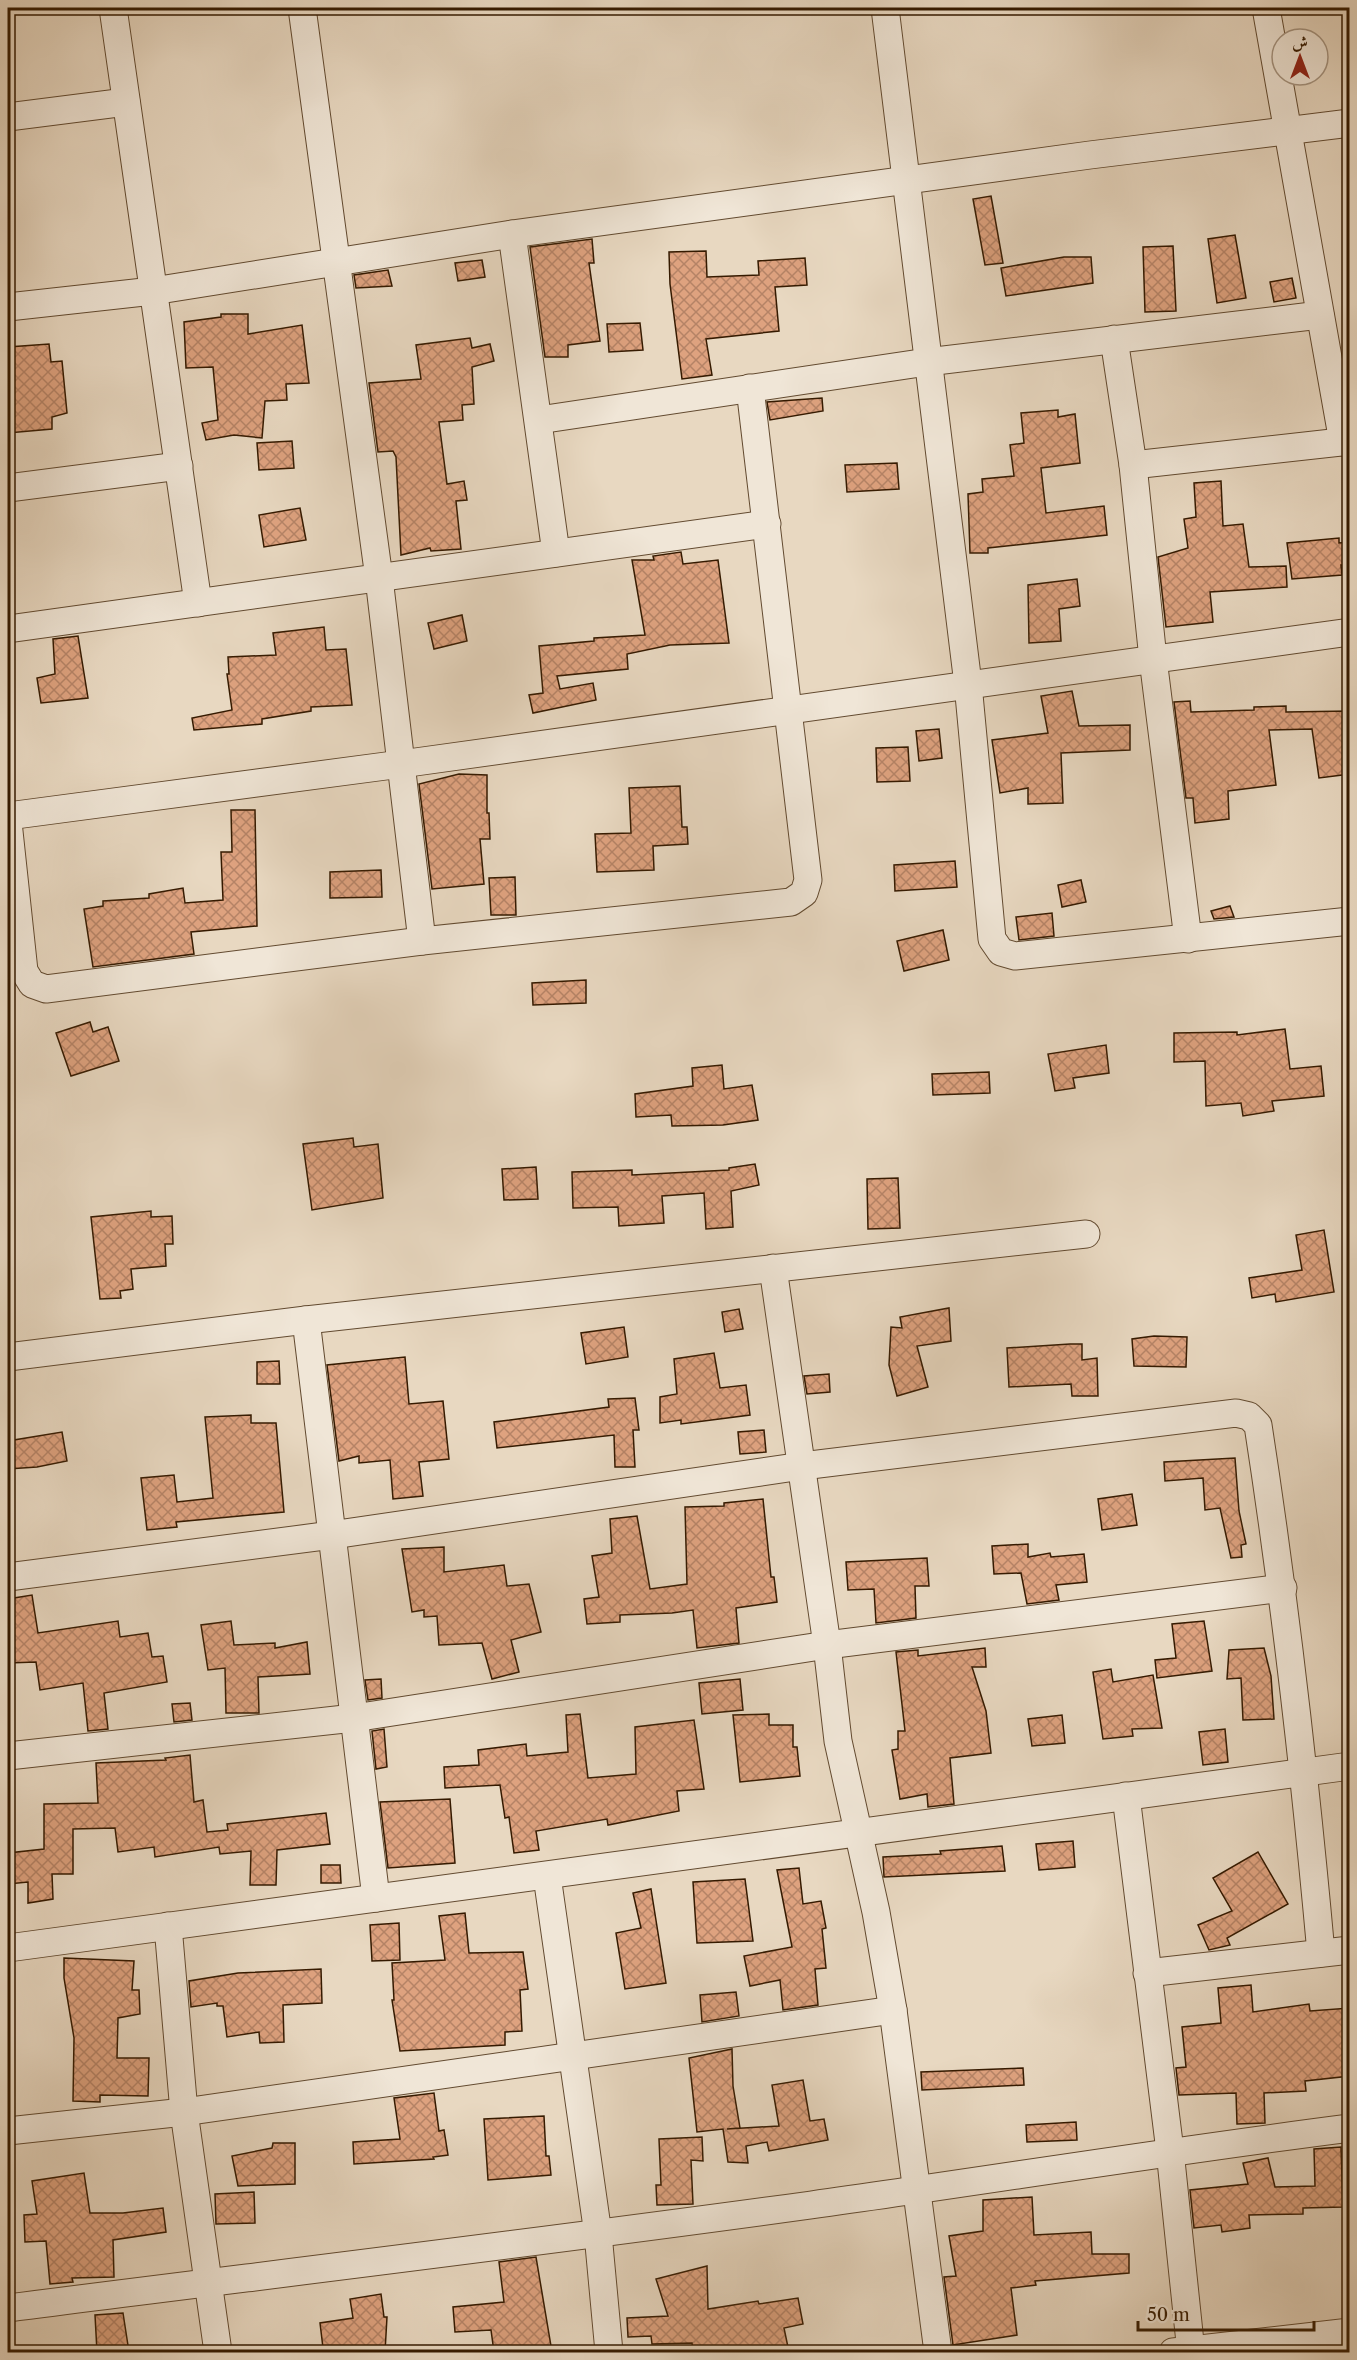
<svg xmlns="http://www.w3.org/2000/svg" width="1357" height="2360" font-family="'Libre Caslon Text',Amiri,serif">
<defs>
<pattern id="building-cross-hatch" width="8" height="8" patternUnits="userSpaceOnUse" patternTransform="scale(1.5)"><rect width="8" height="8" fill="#dea27f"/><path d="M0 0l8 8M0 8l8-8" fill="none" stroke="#b58366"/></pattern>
</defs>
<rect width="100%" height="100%" fill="#e8d8c1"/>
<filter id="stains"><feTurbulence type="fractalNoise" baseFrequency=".00333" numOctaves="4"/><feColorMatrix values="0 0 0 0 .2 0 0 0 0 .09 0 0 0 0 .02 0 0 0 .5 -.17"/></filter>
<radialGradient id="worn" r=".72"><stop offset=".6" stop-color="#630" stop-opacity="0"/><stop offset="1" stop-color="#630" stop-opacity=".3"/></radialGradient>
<g fill="url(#building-cross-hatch)" stroke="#351a00" stroke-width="1.5">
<path d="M991 196 1003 263 985 265 973 199Z"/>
<path d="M1235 235 1246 298 1217 303 1208 239Z"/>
<path d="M592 239 594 263H589L600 341 568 345V357H545L530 247Z"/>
<path d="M1173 246 1176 311 1145 312 1143 247Z"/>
<path d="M706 251 707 277 759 275 758 261 805 258 807 285 775 287 779 331 706 339 712 375 682 379 670 284 669 252Z"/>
<path d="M1064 257H1091L1093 283 1006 296 1001 268Z"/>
<path d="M482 260 485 277 458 281 455 263Z"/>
<path d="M388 270 392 286 356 288 354 275Z"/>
<path d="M1292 278 1296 298 1274 302 1270 282Z"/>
<path d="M221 314H248V334L302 325 309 383 286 384 287 400 265 401 262 438 234 435 206 440 202 423 218 420 213 367 186 368 184 322 221 317Z"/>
<path d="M640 323 643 350 609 352 607 324Z"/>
<path d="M470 338 472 348 490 344 494 361 472 367 474 404 462 405 463 420 439 422 447 484 464 481 467 500 456 501 461 549 431 551 430 548 401 555 396 457 393 451 378 452 369 383 421 379 416 345Z"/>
<path d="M49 344 51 362 62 361 67 413 52 417V429L8 433V347Z"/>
<path d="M822 398 823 411 770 420 767 402Z"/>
<path d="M1058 410V417L1075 414 1080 463 1041 468 1046 513 1104 506 1107 535 988 548V553H970L968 494 983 492 982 479 1014 476 1010 445 1024 443 1021 413Z"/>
<path d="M292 441 294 468 259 470 257 443Z"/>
<path d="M897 463 899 489 847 492 845 465Z"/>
<path d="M1221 481 1223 526 1243 524 1249 567 1286 566 1287 587 1210 592 1213 622 1166 627 1158 557 1188 548 1184 519 1196 517 1194 483Z"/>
<path d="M300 508 306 540 264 547 259 515Z"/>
<path d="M1339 538V543L1350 542V565H1341L1342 575 1292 579 1287 543Z"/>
<path d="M681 552 683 564 718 560 729 643 670 645 627 654 628 669 557 676 560 689 593 683 596 700 533 713 529 695 543 693 539 646 594 641V638L645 635 632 560H654L653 556Z"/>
<path d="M1077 579 1080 606 1059 609 1061 641 1029 643 1028 585Z"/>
<path d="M462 615 467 641 434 649 428 623Z"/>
<path d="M324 627 326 650 346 649 352 705 311 707V711L262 719V724L194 730 192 718 232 710 227 674H229L228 657 276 655 273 633Z"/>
<path d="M78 636 88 698 41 703 37 678 55 674 53 639Z"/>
<path d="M1072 691 1079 726 1130 725V750L1061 753 1063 803 1028 804V788L1000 793 992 740 1048 733 1041 696Z"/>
<path d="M1190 701 1191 712 1254 710V707L1286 706V712L1350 711V774L1319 778 1312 729 1269 730 1276 785 1228 791 1229 819 1195 823 1193 798H1186L1174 702Z"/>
<path d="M939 729 942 758 919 761 916 731Z"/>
<path d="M908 747 910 781 877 782 876 748Z"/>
<path d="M459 774 487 775V813H489L490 839H480L484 884 432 889 419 784Z"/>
<path d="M680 786 682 827H687L688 844 653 846 654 870 597 872 595 834 631 833 629 788Z"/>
<path d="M231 810H255L257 926 191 932 194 954 93 967 84 909 103 906V901L149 898V894L183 888 185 903 223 900 221 852H232Z"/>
<path d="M955 861 957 887 895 891 894 865Z"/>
<path d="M381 870 382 897 330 898V872Z"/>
<path d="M515 877 516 915H491L489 878Z"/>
<path d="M1081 880 1086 902 1062 907 1058 885Z"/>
<path d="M1230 906 1234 917 1214 919 1211 911Z"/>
<path d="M1052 913 1054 936 1019 940 1016 917Z"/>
<path d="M943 930 949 960 904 971 897 941Z"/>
<path d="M586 980V1003L533 1005 532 983Z"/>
<path d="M90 1022 93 1032 108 1027 119 1061 71 1076 56 1033Z"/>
<path d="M1285 1029 1290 1069 1321 1066 1324 1096 1272 1101 1274 1111 1243 1116 1241 1103 1206 1106 1205 1061 1174 1062V1033L1237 1032V1035Z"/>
<path d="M1106 1045 1109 1073 1073 1078 1075 1088 1055 1091 1048 1054Z"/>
<path d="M722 1065 724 1089 752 1085 758 1120 723 1125 672 1126 671 1115 636 1117 635 1094 693 1086 692 1068Z"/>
<path d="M989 1072 990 1093 933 1095 932 1074Z"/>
<path d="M353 1138 354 1147 378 1144 383 1198 312 1210 303 1144Z"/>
<path d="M755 1164 759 1185 731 1191 733 1227 706 1229 704 1193 662 1196 664 1223 619 1226 618 1207 573 1208 572 1172 632 1170V1175L729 1170V1168Z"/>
<path d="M536 1167 538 1199 504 1200 502 1169Z"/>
<path d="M898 1178 900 1228 868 1229 867 1179Z"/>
<path d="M151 1211V1217L172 1216 173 1244H165L166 1266 131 1269 133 1289 120 1291 121 1298 100 1299 91 1217Z"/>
<path d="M1324 1230 1334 1292 1276 1302 1275 1294 1252 1298 1249 1278 1302 1270 1296 1235Z"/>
<path d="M949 1308 951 1341 917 1346 928 1387 897 1396 889 1365 891 1327 902 1328 900 1317Z"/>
<path d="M739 1309 743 1329 725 1332 722 1312Z"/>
<path d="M624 1327 628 1357 586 1364 581 1333Z"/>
<path d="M1154 1336 1187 1337 1186 1367 1134 1366 1132 1339Z"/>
<path d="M1070 1344H1082V1360L1097 1358 1098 1396H1072L1071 1384 1009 1387 1007 1348Z"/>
<path d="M714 1353 720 1388 746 1385 750 1415 681 1424V1420L660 1423V1397L677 1394 674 1359Z"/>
<path d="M405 1357 409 1404 443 1401 449 1459 419 1462 423 1496 393 1499 390 1460 359 1463V1456L339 1461 327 1365Z"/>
<path d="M279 1361 280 1384H257V1362Z"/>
<path d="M829 1374 830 1392 807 1394 804 1376Z"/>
<path d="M635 1398 639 1430H633L635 1467H615L614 1435 497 1448 494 1422 609 1407 608 1399Z"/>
<path d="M251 1415V1423H276L284 1512 176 1522 177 1527 147 1530 141 1478 174 1475 177 1502 213 1498 205 1417Z"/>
<path d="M764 1430 766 1452 740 1454 738 1432Z"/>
<path d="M62 1432 67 1461 37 1467 8 1469V1441Z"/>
<path d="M1235 1458 1239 1511 1246 1544 1241 1545 1242 1557 1231 1558 1220 1508 1205 1510 1203 1478 1165 1481 1164 1462Z"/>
<path d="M1132 1494 1137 1525 1102 1530 1098 1499Z"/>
<path d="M763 1499 771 1577H774L777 1602 736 1608 739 1643 697 1648 693 1610 672 1613 620 1615V1622L587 1624 584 1599 599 1597 592 1556 612 1553 610 1519 637 1516 650 1589 687 1584 685 1507 724 1506V1503Z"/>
<path d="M1028 1544V1557L1050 1553 1051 1557 1084 1554 1087 1582 1056 1585 1059 1600 1027 1604 1021 1573 994 1574 992 1546Z"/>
<path d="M444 1547V1572L504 1565 507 1586 529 1584 541 1632 511 1640 519 1672 492 1679 482 1643 439 1645 437 1616 424 1617V1610L412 1612 402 1549Z"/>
<path d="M927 1558 929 1586H915L916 1618 876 1623 874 1589 848 1590 846 1562Z"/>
<path d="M32 1595 38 1633 118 1621 120 1637 148 1633 152 1657 163 1656 167 1682 104 1693 108 1729 88 1731 83 1683 40 1690 36 1662 8 1663V1599Z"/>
<path d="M231 1621 234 1645 275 1643V1648L307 1642 310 1674 258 1677 259 1713H226L225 1668 208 1670 201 1625Z"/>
<path d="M1204 1621 1212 1671 1157 1678 1155 1660 1176 1658 1172 1624Z"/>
<path d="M985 1648 986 1667H972L986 1711 991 1753 950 1758 954 1804 928 1807 927 1794 900 1799 892 1750 898 1749V1731H905L896 1652 918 1650V1656Z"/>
<path d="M1264 1648 1271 1676 1274 1719 1243 1720 1241 1678 1227 1679 1229 1650Z"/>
<path d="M1111 1669 1113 1682 1153 1675 1162 1728 1132 1729 1133 1736 1103 1739 1093 1672Z"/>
<path d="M381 1679 382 1698 368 1700 365 1680Z"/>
<path d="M740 1679 743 1710 702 1714 699 1683Z"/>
<path d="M190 1703 192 1720 174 1722 172 1704Z"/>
<path d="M580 1714 588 1778 636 1774 635 1727 694 1720 704 1789 677 1791 679 1811 608 1825 607 1819 536 1831 539 1850 514 1853 509 1817 505 1818 500 1785 445 1788 444 1767 479 1765 478 1750 526 1744 527 1756 568 1752 566 1715Z"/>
<path d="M769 1714V1725H793V1747H797L800 1776 740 1782 733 1715Z"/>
<path d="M1062 1715 1065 1743 1032 1746 1028 1719Z"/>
<path d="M384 1729 387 1767 376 1769 372 1731Z"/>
<path d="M1225 1729 1228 1762 1203 1765 1199 1732Z"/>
<path d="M190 1755 194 1802 203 1800 207 1832 228 1830 227 1824 326 1813 330 1844 277 1850 276 1885H250L251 1851 220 1854 219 1847 155 1857 154 1847 118 1852 115 1828 73 1829V1874H52L53 1899 28 1903V1882L8 1884V1853L44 1849V1804L98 1803 96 1763 166 1760 165 1758Z"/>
<path d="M450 1799 455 1863 388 1868 380 1802Z"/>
<path d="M1073 1841 1075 1867 1039 1870 1036 1844Z"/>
<path d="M1002 1846 1005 1871 884 1877 883 1857 941 1854 940 1851Z"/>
<path d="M1258 1852 1288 1904 1227 1938 1230 1945 1209 1950 1198 1925 1232 1911 1213 1878Z"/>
<path d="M321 1865H340L341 1883H321Z"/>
<path d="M799 1868 803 1904 821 1901 826 1928 822 1929 826 1968 815 1969 818 2005 783 2010 780 1980 750 1986 744 1956 792 1947 777 1870Z"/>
<path d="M745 1879 753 1941 697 1943 693 1882Z"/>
<path d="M651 1889 666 1983 625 1989 616 1933 641 1928 633 1893Z"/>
<path d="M465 1913 469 1953 523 1952 528 1989 520 1990 522 2031 505 2032V2045L400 2051 392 2000H394L392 1963 445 1960 439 1916Z"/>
<path d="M399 1923 400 1960 372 1961 370 1925Z"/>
<path d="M64 1958 134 1961 132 1990H139L140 2014 118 2018 117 2058H149L148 2096 100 2095V2102L73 2101 74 2038 64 1978Z"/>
<path d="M321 1969 322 2003 283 2005 284 2042 260 2043 259 2032 227 2037 223 2006H217V2003L191 2007 189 1981 238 1973Z"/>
<path d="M1251 1985 1253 2012 1309 2004 1310 2011 1350 2008V2076L1305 2081 1306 2091 1264 2093 1265 2123 1237 2124 1236 2093 1179 2095 1176 2068 1186 2067 1182 2027 1221 2023 1218 1988Z"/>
<path d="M736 1992 739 2016 702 2022 700 1995Z"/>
<path d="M732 2049 733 2086 740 2128 727 2129 779 2126 772 2085 803 2080 810 2121 824 2119 828 2140 769 2151 767 2142 746 2146 748 2163 728 2162 723 2129 697 2132 689 2058Z"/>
<path d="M1023 2068 1024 2085 922 2090 921 2072Z"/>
<path d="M434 2093 439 2131 444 2130 448 2155 433 2157 434 2159 354 2164 353 2142 400 2139 394 2098Z"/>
<path d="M544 2116 546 2156H549L551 2175 488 2180 484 2119Z"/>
<path d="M1076 2122 1077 2140 1027 2142 1026 2125Z"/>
<path d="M702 2137 703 2161 691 2160 693 2204 657 2205 656 2185H661L659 2139Z"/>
<path d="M273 2143H295V2184L238 2186 232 2156 272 2148Z"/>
<path d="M1341 2147 1343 2207 1303 2208V2214L1249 2215 1250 2228 1222 2232 1221 2225 1194 2228 1190 2190 1248 2184 1243 2163 1268 2158 1275 2187 1315 2186 1314 2149Z"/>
<path d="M84 2173 90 2213H123L163 2208 166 2232 113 2240 114 2277 72 2278 73 2282 50 2284 46 2241 25 2242 24 2215 37 2214 32 2181Z"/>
<path d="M254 2192 255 2223 216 2224 215 2194Z"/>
<path d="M1032 2197 1034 2235 1091 2232 1092 2254H1129V2273L1035 2281 1036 2285 1011 2288 1017 2335 953 2345 944 2277 956 2276 949 2236 983 2231V2200Z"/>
<path d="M536 2257 552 2352H494L491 2330 455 2332 453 2307 504 2302 499 2262Z"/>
<path d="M707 2266 708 2309 758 2301 759 2304 798 2298 803 2324 784 2328 789 2352H693L692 2343 652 2344 651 2336 628 2337 627 2318 668 2316 656 2279Z"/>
<path d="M381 2294 384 2317H387L385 2352H331L330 2347 323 2348 320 2323 353 2318 350 2299Z"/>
<path d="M123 2313 129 2352H97L95 2315Z"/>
</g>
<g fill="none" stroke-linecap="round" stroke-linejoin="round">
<g stroke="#624a30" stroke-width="29">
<g id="minor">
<path d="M113 8 198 603"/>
<path d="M302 8 379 578 422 941"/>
<path d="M885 8 968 684 992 939 1001 952 1015 956 1350 921"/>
<path d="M1266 8 1343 442"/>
<path d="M8 117 126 102"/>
<path d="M512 234 556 553"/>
<path d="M8 307 153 291 512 234 1090 155 1350 123"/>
<path d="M1114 339 1133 465 1153 659 1188 939"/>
<path d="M539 420 927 362 1320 315"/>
<path d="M1133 465 1350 441"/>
<path d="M8 488 179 466"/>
<path d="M8 629 767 524"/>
<path d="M8 816 401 764 1350 632"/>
<path d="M8 822 24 971 32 984 46 989 422 941 791 902 804 893 808 880 750 388"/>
<path d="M773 1268 827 1645 838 1741 876 1912 893 2010 938 2352"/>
<path d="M306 1320 376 1898"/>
<path d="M8 1357 306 1320 1086 1234"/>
<path d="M8 1577 332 1535 802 1466 1236 1413 1249 1416 1258 1425C1285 1600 1305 1776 1321 1953"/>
<path d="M8 1756 354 1718 827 1645 1283 1588"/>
<path d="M1126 1796 1170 2151 1191 2352"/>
<path d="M547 1876 598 2234 609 2352"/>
<path d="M168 1926 184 2112 218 2352"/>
<path d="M8 1948 1350 1766"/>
<path d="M1147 1973 1350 1950"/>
<path d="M8 2131 184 2112 893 2010"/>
<path d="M8 2308C275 2274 543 2242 811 2205 990 2180 1169 2151 1350 2128"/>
<path d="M1173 2352 1350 2332"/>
</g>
</g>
<use href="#minor" stroke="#f0e6d7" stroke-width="27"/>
</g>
<rect width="1357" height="2360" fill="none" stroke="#e8d8c1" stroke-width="30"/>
<rect x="9" y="9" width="1339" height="2342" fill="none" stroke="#351a00" stroke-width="3"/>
<rect x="15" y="15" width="1327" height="2330" fill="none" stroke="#351a00" stroke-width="1.5"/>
<g transform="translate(1300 57)"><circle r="28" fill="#f0e6d7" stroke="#a59481" stroke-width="1.5"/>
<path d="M0-4.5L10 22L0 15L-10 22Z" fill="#8f2418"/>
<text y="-9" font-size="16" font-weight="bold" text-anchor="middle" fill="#351a00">ش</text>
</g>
<path d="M1138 2321v9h176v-9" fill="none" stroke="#351a00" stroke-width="3"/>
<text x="1147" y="2321" font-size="18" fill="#351a00" stroke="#f0e6d7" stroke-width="4.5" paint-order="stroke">50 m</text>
<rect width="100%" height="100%" filter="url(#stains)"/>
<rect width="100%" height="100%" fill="url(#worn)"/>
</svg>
